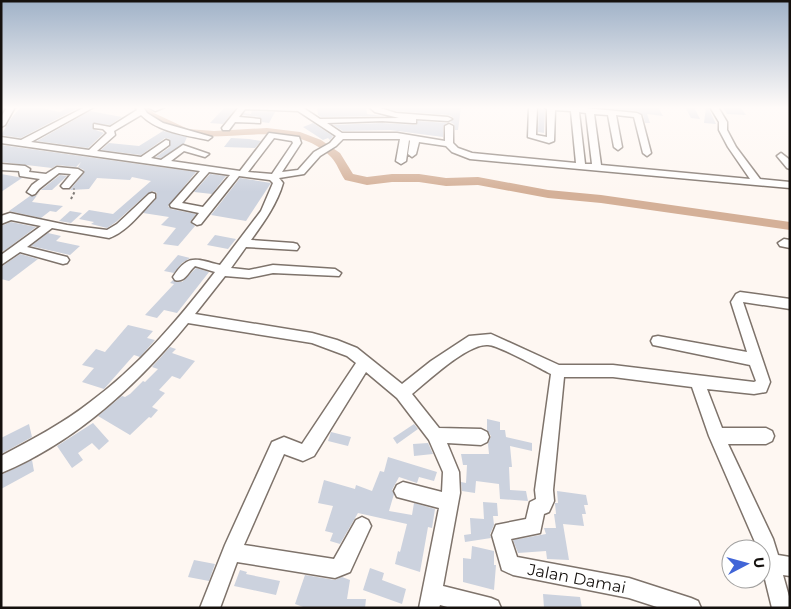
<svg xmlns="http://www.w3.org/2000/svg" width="791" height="609" font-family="Montserrat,sans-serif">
<rect width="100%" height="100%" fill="#fef7f2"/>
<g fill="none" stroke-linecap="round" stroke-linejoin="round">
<path fill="#d4b098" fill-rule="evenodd" d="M138 107H148L154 113 188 129 214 131 267 128 300 132 321 140 340 153 353 174 367 177 392 174H419L446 178 478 177 548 190 601 195 790 222V230L601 203 548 198 478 185 446 186 419 182H392L367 185 345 180C340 173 337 163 331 157 293 119 233 142 187 135 178 134 170 128 162 125 152 120 145 116 138 107Z"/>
</g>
<g fill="#ccd2de">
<path d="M21 107H42L41 108 60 112 69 107 78 108 21 138 1 135 12 117Z"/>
<path d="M225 107H237L223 124 210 123Z"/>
<path d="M317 107H366L367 114 384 116 321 117 318 115Z"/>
<path d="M382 107H461L458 130H455L454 124 450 122 454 118 449 115 396 111Z"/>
<path d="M610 107H658L663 116 647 114 650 123H645L643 115 638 111 610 109Z"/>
<path d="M685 107H694L700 119 691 118Z"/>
<path d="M706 107H708L716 124 704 123Z"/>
<path d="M723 107H740L746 115 727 114Z"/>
<path d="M539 108 545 110 544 133 538 132Z"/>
<path d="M90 111 122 117 110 125 93 123V129L104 133 88 148 37 141Z"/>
<path d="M252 111 275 112 269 123 262 122 260 117 242 115 244 113 251 114Z"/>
<path d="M418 121 447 123 443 126V137L390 130 343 131 333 125 382 123 416 125Z"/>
<path d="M313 123 333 136 330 140 328 138 323 140 303 127Z"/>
<path d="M163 131 187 137 184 144 161 158 156 157 170 147V139L165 138 141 155 101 150 109 143 139 146Z"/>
<path d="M231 138 249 139 261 141 255 148 224 147Z"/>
<path d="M1 145 196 172 168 206 171 209 196 214 190 222 195 226 178 246 163 244 176 228 161 225 169 217 143 213 156 199 157 193 153 191 148 193 116 222 107 228 91 224 94 222 79 219 89 210 113 214 151 181 132 177 130 180 97 178 89 189 70 190 84 173V170L78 167 81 162 76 167 57 165 52 168 1 162Z"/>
<path d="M1 174 18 177 22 178 1 192Z"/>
<path d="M210 174 226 176 212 194 194 192Z"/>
<path d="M60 175 67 176 52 190H41Z"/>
<path d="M240 178 271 183 246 221 211 215Z"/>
<path d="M41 190 32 202 63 206 56 212 50 211 41 218 9 211 30 196H36Z"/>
<path d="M70 211 82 213 71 223 59 221Z"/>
<path d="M11 222 36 227 4 251 1 250V226Z"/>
<path d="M48 233 61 236 56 241 80 246 70 255 31 246Z"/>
<path d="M215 235 236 239 228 249 207 245Z"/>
<path d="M20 254 38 259 9 281 1 279V267Z"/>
<path d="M178 255 190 258 182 263 174 273 164 271Z"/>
<path d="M196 268 209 272 177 313 164 310 157 318 145 315 174 284 170 283 173 280 182 282Z"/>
<path d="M128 325 153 331 147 338 155 340 140 357 134 355 104 389 82 382 94 368 82 365 96 349 105 352Z"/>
<path d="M170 347 176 349 172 353 195 361 180 379 172 376 159 390 165 393 152 407 158 410 151 418 149 417 130 435 98 416 122 396 125 397 130 394 143 381 145 382 158 369 152 367Z"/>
<path d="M487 419 500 422V430H505L506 437 532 443V451L510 446 512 467H509L510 490 526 491 528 501 500 499 499 484 476 481 475 493 462 491 461 482 466 483 467 465H463L461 454H489L488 444 491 436 487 430Z"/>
<path d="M93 423 109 441 99 450 92 443 78 453 83 460 72 468 57 446Z"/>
<path d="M29 424 32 437 1 454V438Z"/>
<path d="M414 424 418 429 397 444 393 438Z"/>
<path d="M331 432 351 437 348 446 328 441Z"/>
<path d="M428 443 433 454 414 456 413 444Z"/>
<path d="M388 457 437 472 434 481 419 477 417 483 399 477 392 490 394 494 389 511 412 515 414 503 435 509 432 528 428 527 420 572 395 564 398 551 400 552 407 524 358 513 340 544 330 541 333 533 325 531 333 506 318 503 324 480 355 489 356 485 372 491 380 471 384 472Z"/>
<path d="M32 460 34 471 1 489V475Z"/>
<path d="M557 491 586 495 588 505H584L586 514H582L584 526 563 524 569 560 547 559 546 551 518 553 513 540 546 534 544 528H556L554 514H556L555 503H558Z"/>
<path d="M483 502 497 503 498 516H493L494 525 490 534 491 538 465 542 464 535 471 534 470 518 484 519Z"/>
<path d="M472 546 494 551V565H496L494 590 463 582V558L471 559Z"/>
<path d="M194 560 215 564 209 581 188 577Z"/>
<path d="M370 568 384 573 382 580 406 589 402 604 363 590Z"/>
<path d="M240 570 247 572 246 574 280 581 276 595 234 586Z"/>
<path d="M305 575 335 580 342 577 350 580 347 599H366L365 608H306L295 604Z"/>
<path d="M543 594 580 597 582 608H544Z"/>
</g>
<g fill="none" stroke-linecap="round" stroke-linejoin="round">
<g stroke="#7e736b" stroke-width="3">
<g id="minor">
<path d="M7 107H15L5 125 1 127V117Z"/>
<path d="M85 107H94L31 142 89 150 107 133 103 129 94 128V124L110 127 137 110 135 107H143L147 113 163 123 212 137 208 140C185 135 158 132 141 115L114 131 115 135 97 151 141 157 166 140 169 141V145L151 158 161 160 183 145 209 154 205 157 184 151 171 161 240 171 269 133 299 137 301 143 282 172 298 170 314 152 330 143 336 136 298 111 245 109 239 117 260 119V123L235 122 229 130H223L222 128 239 107H302L320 119 399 118 375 112 369 107H377L396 113 448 117 452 119 448 121 416 119V123H413L382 121 327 123 342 133H397L445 141V126L449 124 453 126V143L458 148 472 153 576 163 571 111 555 110 554 141 549 143 528 137 529 107H537L536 135 547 137V109L544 107H575L637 113 641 115 651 153 647 156 643 153 634 117 616 115 622 147 618 150 614 147 608 115 594 114 601 165 750 179 728 147 719 130V122L710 107H718L727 122V130L736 147 760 179 790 182V188L470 159 452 152 446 146 419 142 416 154 412 157 408 154 410 141 409 140 406 161 401 164 396 161 400 139H343L336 146 320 156 304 174 279 178 283 183C277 204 264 222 251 240L293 243 297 244 299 247 297 250 246 247 231 268 249 270 273 265 335 269 341 273 339 276 273 273 249 278 225 276 195 314 312 333 337 340 357 348 402 384 431 361 469 336 491 334 559 365H613L754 382 756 381 750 365 658 346 653 345 651 341 653 337 658 336 747 352 731 302 736 294 740 292 790 299V309L743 302 770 382 766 392 754 394 707 389 722 428H766L772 431 774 436 772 441 766 444H728L773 539 778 555 790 557V576L783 575 790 600V608H772L761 563V549H758L709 436 692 387 613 377H564L553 490 554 501 549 512 544 514 540 533 511 539 517 557 629 578 691 598 698 601 701 608H660L629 598 513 575 502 570 492 535 496 525 526 519 530 502 536 499 535 490 551 374C539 368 498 345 488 345 468 343 428 381 412 394L439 428 481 429 487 432 489 437 487 442 481 445 447 443 459 472 460 493 443 586 491 598 498 601 501 608H451L440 605 439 608H419L439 508 397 497 394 491 397 485 403 482 442 492 443 472 429 440 397 398 366 372 314 456 303 461 284 454 244 545 334 559 356 520 362 517 368 520 371 526 350 572 335 578 237 562 220 608H200L225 545 272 442 284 437 302 444 356 363 347 356 312 343 188 323C138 384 76 442 1 473V456C31 440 62 424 89 403 138 367 178 320 215 272L195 266C188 272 185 283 175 280L173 277C188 253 196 259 220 265L261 211 273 183 270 180 239 176 201 224 197 225 192 222 199 213 171 207 170 205 200 171 1 143V137L21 140ZM579 112 586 113 592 164H585ZM274 138 292 141 293 143 272 174 248 172ZM209 172 230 175 203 207 182 203Z"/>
<path d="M148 107H165L155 111Z"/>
<path d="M781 153 790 160V169L787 168 777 156Z"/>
<path d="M1 164 25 166 30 169 29 172 46 174 57 167 78 169 83 172 69 188H63L61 186 71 174 59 173 39 189 35 194 32 195 27 192 32 185 40 179 20 176 19 171 1 170Z"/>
<path d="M152 193 155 194V198C142 211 127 232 109 238L52 228 27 247 67 257 69 260 67 263 63 264 20 252 1 265V255L41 226 11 220 1 224V216L10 213 67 225 107 230 117 224 149 194Z"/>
<path d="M784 239 790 240V248L780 246 778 243Z"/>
</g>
</g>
<path stroke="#807b77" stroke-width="1" stroke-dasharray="2 2" stroke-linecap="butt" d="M74 188V192"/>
<path stroke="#807b77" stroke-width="2" stroke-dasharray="2.5 2.5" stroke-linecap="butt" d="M71 199 75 191"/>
<use href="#minor" fill="#fff" fill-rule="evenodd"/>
</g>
<linearGradient id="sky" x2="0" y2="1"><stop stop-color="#a0b2c8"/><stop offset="0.56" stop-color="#fffbf9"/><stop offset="1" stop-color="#fffbf9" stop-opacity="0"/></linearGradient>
<rect width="791" height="192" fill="url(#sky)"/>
<g text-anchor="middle" stroke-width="4" stroke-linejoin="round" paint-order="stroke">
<g font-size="16" fill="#15110e" stroke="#fff">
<text transform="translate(577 578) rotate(11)" y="6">Jalan Damai</text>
</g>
</g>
<rect width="791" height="609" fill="none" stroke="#15110e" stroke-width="5"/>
<g transform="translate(746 564) rotate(84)"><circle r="24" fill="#ffffff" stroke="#a1a09f"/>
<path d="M0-4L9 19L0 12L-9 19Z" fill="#4165d7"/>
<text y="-8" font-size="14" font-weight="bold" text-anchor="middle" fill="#15110e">U</text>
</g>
</svg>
